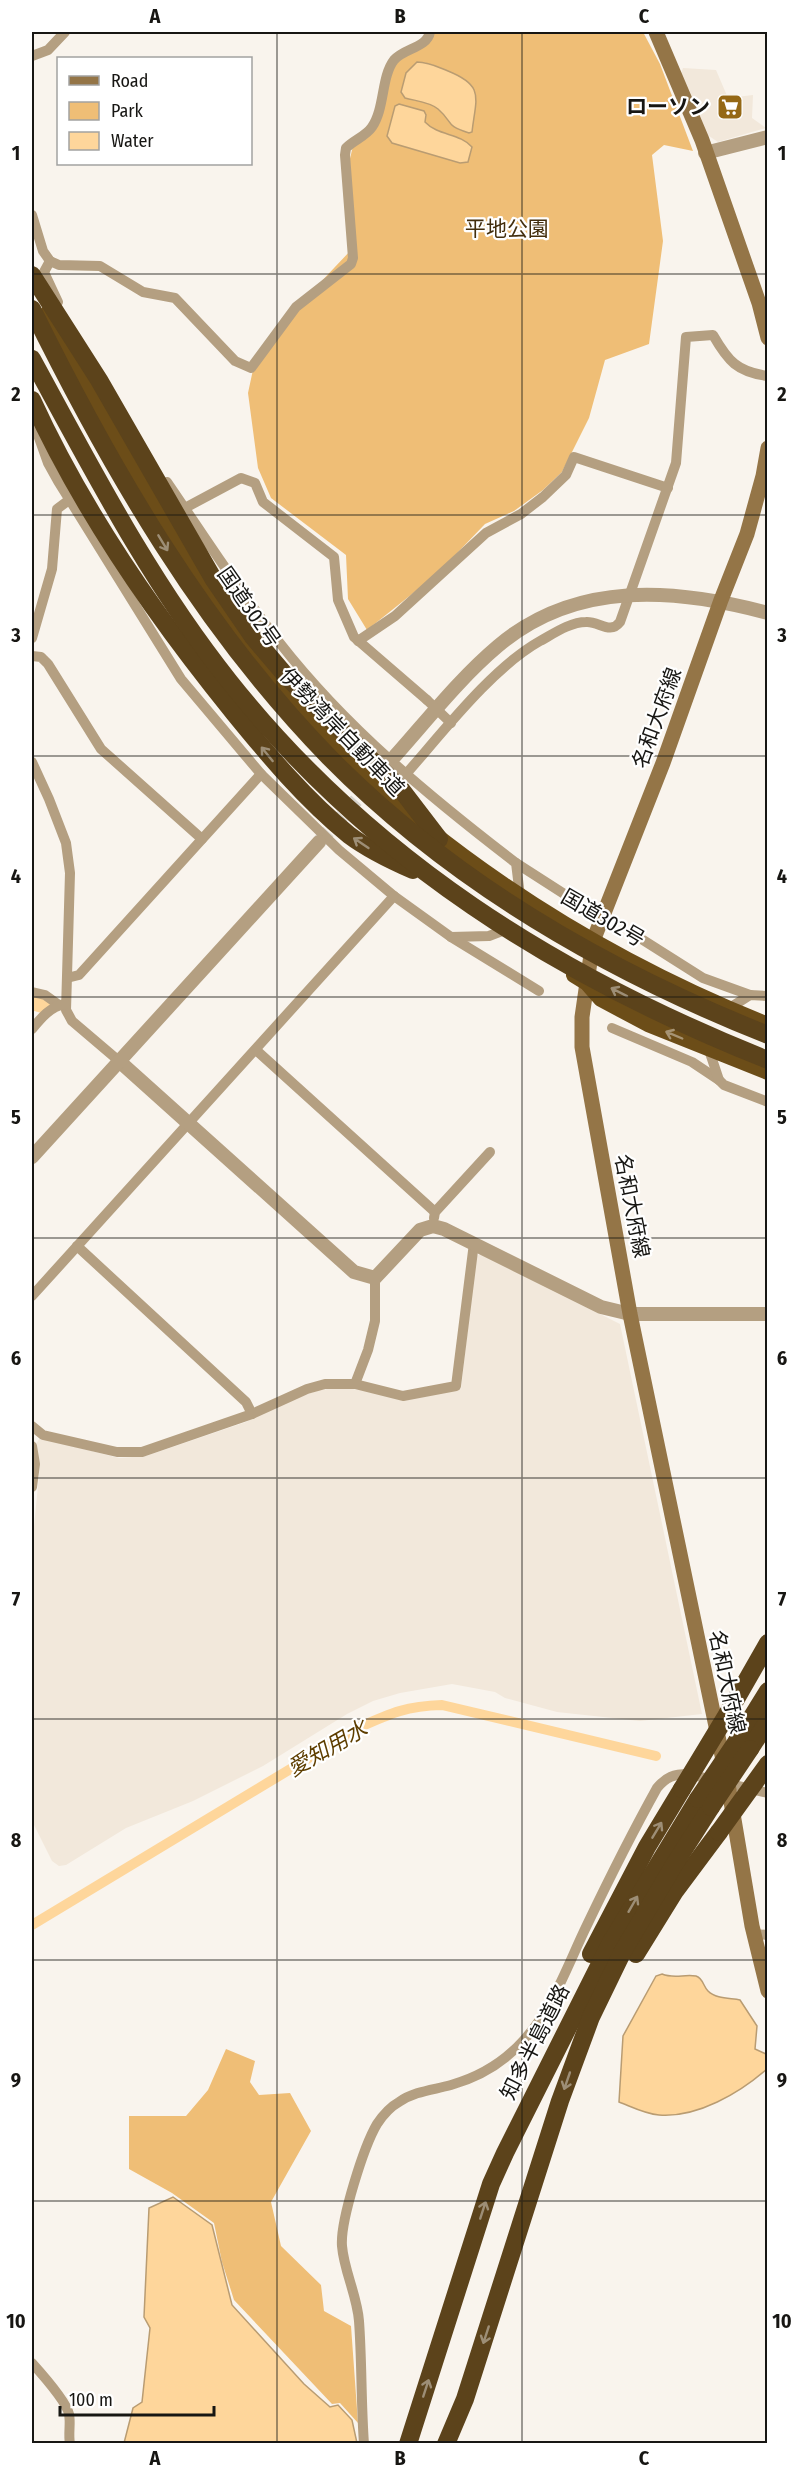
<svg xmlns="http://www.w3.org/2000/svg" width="799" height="2475" font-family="'Fira Sans Condensed','Noto Sans JP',sans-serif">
<rect width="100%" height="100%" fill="#f9f4ed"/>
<g fill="#f2e8db">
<path d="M683 68 716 70 728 98 753 95 752 118 766 128 718 142 706 134 681 73Z"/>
<path d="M481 1254 620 1324 702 1714 640 1721 557 1712 505 1698 495 1692 452 1684 400 1693 373 1701 347 1714 263 1766 193 1801 126 1828 66 1865 59 1866 52 1861 32 1821V1547L40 1465 35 1445 40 1438 119 1458 146 1456 246 1422 287 1402 319 1390 335 1388 353 1389 418 1398 461 1389 476 1256Z"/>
</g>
<g fill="#efbe76">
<path d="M433 32H643L660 64 693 151 664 145 652 155 663 241 649 344 605 360 589 418 562 472 543 490 514 511 485 524 437 574 367 630 348 599 346 555 271 498 258 468 248 393 254 365 281 324 352 249 347 171 353 146 373 121 391 68Z"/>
<path d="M226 2049 255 2061 250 2082 259 2095 290 2093 311 2131 271 2202 281 2246 321 2285 324 2311 351 2326 358 2423 340 2403 332 2404 234 2300 222 2262 214 2223 172 2193 129 2169V2116H186L208 2090Z"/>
</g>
<g fill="#fed69b" stroke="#b99c72" stroke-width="1.5">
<path d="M417 62C429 62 438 67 448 71 485 86 476 97 472 132L469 133C444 125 454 123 438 109 430 102 416 101 405 98L401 92 406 73Z"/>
<path d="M399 104 424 111 426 115 425 122C438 136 460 133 472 147L468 162 460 163 392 143 387 136 395 106Z"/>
<path d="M662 1974C674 1979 684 1974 696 1976 703 1978 703 1986 708 1991 716 1999 730 1998 740 2000L757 2026 755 2049 766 2054 768 2068C740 2093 697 2118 659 2115 645 2114 632 2107 619 2102L623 2036 656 1976Z"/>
<path d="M173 2197 212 2225 232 2305 304 2384 330 2407 338 2405 352 2420 357 2443H124L133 2408 142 2402 150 2328 144 2317 149 2208Z"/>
</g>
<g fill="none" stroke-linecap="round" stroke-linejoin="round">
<path stroke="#fed69b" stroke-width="10" d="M32 1925 360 1727C391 1713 407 1706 442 1705L656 1756"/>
<path stroke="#fed69b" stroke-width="18" d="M32 1001 43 1004"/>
<path stroke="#d7d3cc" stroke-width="14" stroke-dasharray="14 7" stroke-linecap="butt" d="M319 842 370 785"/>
<g stroke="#b49f81" stroke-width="10">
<path d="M32 56 48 50 65 32"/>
<path d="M32 215 43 251 50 261 44 272 58 302"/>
<path d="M50 261 59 265 100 266 143 292 175 298 235 361 251 368 296 307 351 264 353 258 345 155 346 148C354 140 366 136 372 127 385 108 381 77 394 60 404 48 427 48 430 32"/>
<path d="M32 418 48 463 58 481 181 679 261 774 339 850 394 896 451 937 489 936 502 931"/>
<path d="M167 482C204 536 239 591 279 642 346 728 430 797 516 863L520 896"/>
<path d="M185 508 241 478 255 483 263 502 334 557 338 600 354 637 427 700"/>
<path d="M32 638 52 569 57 509 69 500"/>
<path d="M358 641 395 616 486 533 521 514 543 497 566 475 574 457 668 488"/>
<path d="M32 656 41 657 48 664 101 749 202 839"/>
<path d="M32 762 49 799 66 843 70 873 66 1010 72 1021 119 1061"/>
<path d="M406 774C443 732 492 668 540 641 553 634 570 622 586 622 599 621 610 635 620 622L676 463 686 337 713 335C728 361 737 372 768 376"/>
<path d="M516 863 572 899"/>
<path d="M451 937 539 991"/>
<path d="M643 940 703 978 750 995"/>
<path d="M67 978 79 975 261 774"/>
<path d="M32 992 45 995 59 1005"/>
<path d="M728 1009 750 995 768 996"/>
<path d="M612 1028 692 1062 719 1080"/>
<path d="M32 1029C41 1018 51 1006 65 1004"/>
<path d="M256 1050 435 1212"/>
<path d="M709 1050 719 1080 724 1085 768 1102"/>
<path d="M434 1218 435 1212 490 1152"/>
<path d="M77 1246 246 1402 252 1414"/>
<path d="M32 1296 394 896"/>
<path d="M355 1384 368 1350 375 1321V1278"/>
<path d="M32 1426 43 1435 117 1452H142L252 1414 307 1389 325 1384H355L403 1396 456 1386 474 1243"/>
<path d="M32 1446 35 1464 32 1487"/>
<path d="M753 1934 768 1935"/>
<path d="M32 2363C41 2373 66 2401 69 2414 71 2424 68 2433 70 2444"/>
<path d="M364 2444C361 2403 362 2362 359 2321 357 2295 344 2271 342 2246 340 2221 364 2146 377 2124 383 2115 390 2107 399 2102 415 2091 433 2090 451 2085 479 2077 504 2062 523 2041 553 2009 568 1964 587 1925 609 1879 632 1833 657 1788 666 1777 674 1774 688 1774L768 1793"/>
</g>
<g stroke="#b49f81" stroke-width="14">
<path d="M705 153 768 137"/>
<path d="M395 756C428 719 460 678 498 646 576 580 675 588 768 613"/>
<path d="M119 1061 354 1272 375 1278 420 1230 433 1226 444 1229 601 1307 630 1314H768"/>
<path d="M32 1157 319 842"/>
</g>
<g stroke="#947547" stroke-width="15">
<path d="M656 32 702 140 759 303 768 338"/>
<path d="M768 448 763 476 747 534 721 600 663 763 593 941 582 1017V1047L630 1314 728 1784 752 1926 768 1991"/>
</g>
<g stroke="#6c4d18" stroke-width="16">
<path d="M48 313C73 363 98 413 127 460 148 496 171 531 194 566 221 607 247 649 278 686 408 836 584 952 768 1025"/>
<path d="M574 975 587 983 601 999 648 1024 768 1072"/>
</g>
<g stroke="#5c431b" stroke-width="18">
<path d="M32 275 99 380 214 580 253 637 287 677 400 788 439 839"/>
<path d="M32 400C83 512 156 617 234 713 269 756 305 799 349 835 369 850 390 860 413 870"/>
<path d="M728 1713 768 1643"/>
<path d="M737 1741 768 1691"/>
<path d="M750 1749 768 1721"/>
<path d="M591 1954 647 1847 682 1789"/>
<path d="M636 1954 675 1891 719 1832"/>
<path d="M408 2444 491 2184 505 2153 610 1944 698 1799"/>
<path d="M446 2444 465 2399 560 2101 591 2017 623 1951 674 1865 711 1807"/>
</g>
<path stroke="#b49f81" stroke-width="10" d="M427 700 451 723"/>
<g stroke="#5c431b" stroke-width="18">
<path d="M32 309C111 469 203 628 329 757 451 881 607 971 768 1035"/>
<path d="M32 359C92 469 150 582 229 681 371 860 557 976 768 1060"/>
<path d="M682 1789 728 1713"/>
<path d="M698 1799 737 1741"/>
<path d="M711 1807 750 1749"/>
<path d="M719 1832 768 1764"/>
</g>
</g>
<defs><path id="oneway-shaft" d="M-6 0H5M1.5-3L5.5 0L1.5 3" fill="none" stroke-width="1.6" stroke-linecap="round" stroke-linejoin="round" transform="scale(1.5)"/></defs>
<g stroke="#9d8e76">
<use href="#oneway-shaft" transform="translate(163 543) rotate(59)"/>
<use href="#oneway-shaft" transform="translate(267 754) rotate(-129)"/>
<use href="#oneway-shaft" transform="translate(361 843) rotate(-146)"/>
<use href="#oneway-shaft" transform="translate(619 992) rotate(-153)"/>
<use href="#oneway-shaft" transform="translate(657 1830) rotate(-59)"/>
<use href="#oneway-shaft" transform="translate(633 1904) rotate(-60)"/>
<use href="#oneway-shaft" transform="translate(567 2081) rotate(109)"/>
<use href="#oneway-shaft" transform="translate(483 2210) rotate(-72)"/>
<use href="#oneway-shaft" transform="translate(486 2335) rotate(108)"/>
<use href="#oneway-shaft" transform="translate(426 2388) rotate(-72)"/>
</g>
<use stroke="#a79474" href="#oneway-shaft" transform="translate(674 1035) rotate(-157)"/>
<path fill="none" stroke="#171613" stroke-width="1.5" stroke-opacity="0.55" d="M277 32V2444M522 32V2444M32 274H768M32 515H768M32 756H768M32 997H768M32 1238H768M32 1478H768M32 1719H768M32 1960H768M32 2201H768"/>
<defs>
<g id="supermarket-square" transform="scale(1.35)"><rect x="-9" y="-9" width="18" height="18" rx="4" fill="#956815" stroke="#fff"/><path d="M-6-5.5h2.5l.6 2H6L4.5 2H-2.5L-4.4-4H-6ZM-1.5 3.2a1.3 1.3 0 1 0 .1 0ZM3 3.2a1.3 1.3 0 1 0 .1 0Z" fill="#fff"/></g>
</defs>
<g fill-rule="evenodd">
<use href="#supermarket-square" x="730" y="107"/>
</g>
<g text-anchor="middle" stroke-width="4.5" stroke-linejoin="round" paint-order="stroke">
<g font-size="21" font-weight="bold" fill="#171613" stroke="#fff" text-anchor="end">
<text x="710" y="114">ローソン</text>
</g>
<g font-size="21" fill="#432e0d" stroke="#fff">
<text x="507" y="236">平地公園</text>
</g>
<g font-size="21" fill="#171613" stroke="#fff">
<text transform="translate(249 607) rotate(55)" y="7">国道302号</text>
<text transform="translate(657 718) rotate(-70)" y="7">名和大府線</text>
<text transform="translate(342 732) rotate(46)" y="7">伊勢湾岸自動車道</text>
<text transform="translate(603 918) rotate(30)" y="7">国道302号</text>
<text transform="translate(632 1206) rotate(79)" y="7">名和大府線</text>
<text transform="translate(727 1682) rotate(78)" y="7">名和大府線</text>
<text transform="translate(535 2042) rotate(-63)" y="7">知多半島道路</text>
</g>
<g font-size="22" font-style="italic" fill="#5e3e00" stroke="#fff">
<text transform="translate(327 1748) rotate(-30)" y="8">愛知用水</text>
</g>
</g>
<rect width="799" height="2475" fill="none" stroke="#ffffff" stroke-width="66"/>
<rect x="57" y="57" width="195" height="108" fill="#ffffff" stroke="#a2a2a1" stroke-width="1.5"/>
<rect x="69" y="76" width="30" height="9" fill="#947547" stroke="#a2a2a1" stroke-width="1.5"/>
<text x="111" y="87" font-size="18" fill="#171613">Road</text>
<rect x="69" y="102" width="30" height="18" fill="#efbe76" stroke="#a2a2a1" stroke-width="1.5"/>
<text x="111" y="117" font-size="18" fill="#171613">Park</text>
<rect x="69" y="132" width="30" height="18" fill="#fed69b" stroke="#a2a2a1" stroke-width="1.5"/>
<text x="111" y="147" font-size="18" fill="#171613">Water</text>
<path d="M60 2406v9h154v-9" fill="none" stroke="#171613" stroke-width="3"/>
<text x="69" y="2406" font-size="18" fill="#171613" stroke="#ffffff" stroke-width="4.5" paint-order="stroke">100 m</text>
<rect x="33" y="33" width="733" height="2409" fill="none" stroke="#171613" stroke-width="2"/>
<g font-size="20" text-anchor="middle" font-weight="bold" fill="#171613">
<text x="155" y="23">A</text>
<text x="400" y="23">B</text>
<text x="644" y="23">C</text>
<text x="16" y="160">1</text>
<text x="782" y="160">1</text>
<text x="16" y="401">2</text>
<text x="782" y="401">2</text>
<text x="16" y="642">3</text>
<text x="782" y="642">3</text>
<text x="16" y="883">4</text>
<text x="782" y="883">4</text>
<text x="16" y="1124">5</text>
<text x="782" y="1124">5</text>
<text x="16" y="1365">6</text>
<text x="782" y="1365">6</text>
<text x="16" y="1606">7</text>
<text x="782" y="1606">7</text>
<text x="16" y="1847">8</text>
<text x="782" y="1847">8</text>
<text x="16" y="2087">9</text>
<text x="782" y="2087">9</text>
<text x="16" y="2328">10</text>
<text x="782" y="2328">10</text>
<text x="155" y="2465">A</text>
<text x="400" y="2465">B</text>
<text x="644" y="2465">C</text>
</g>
</svg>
